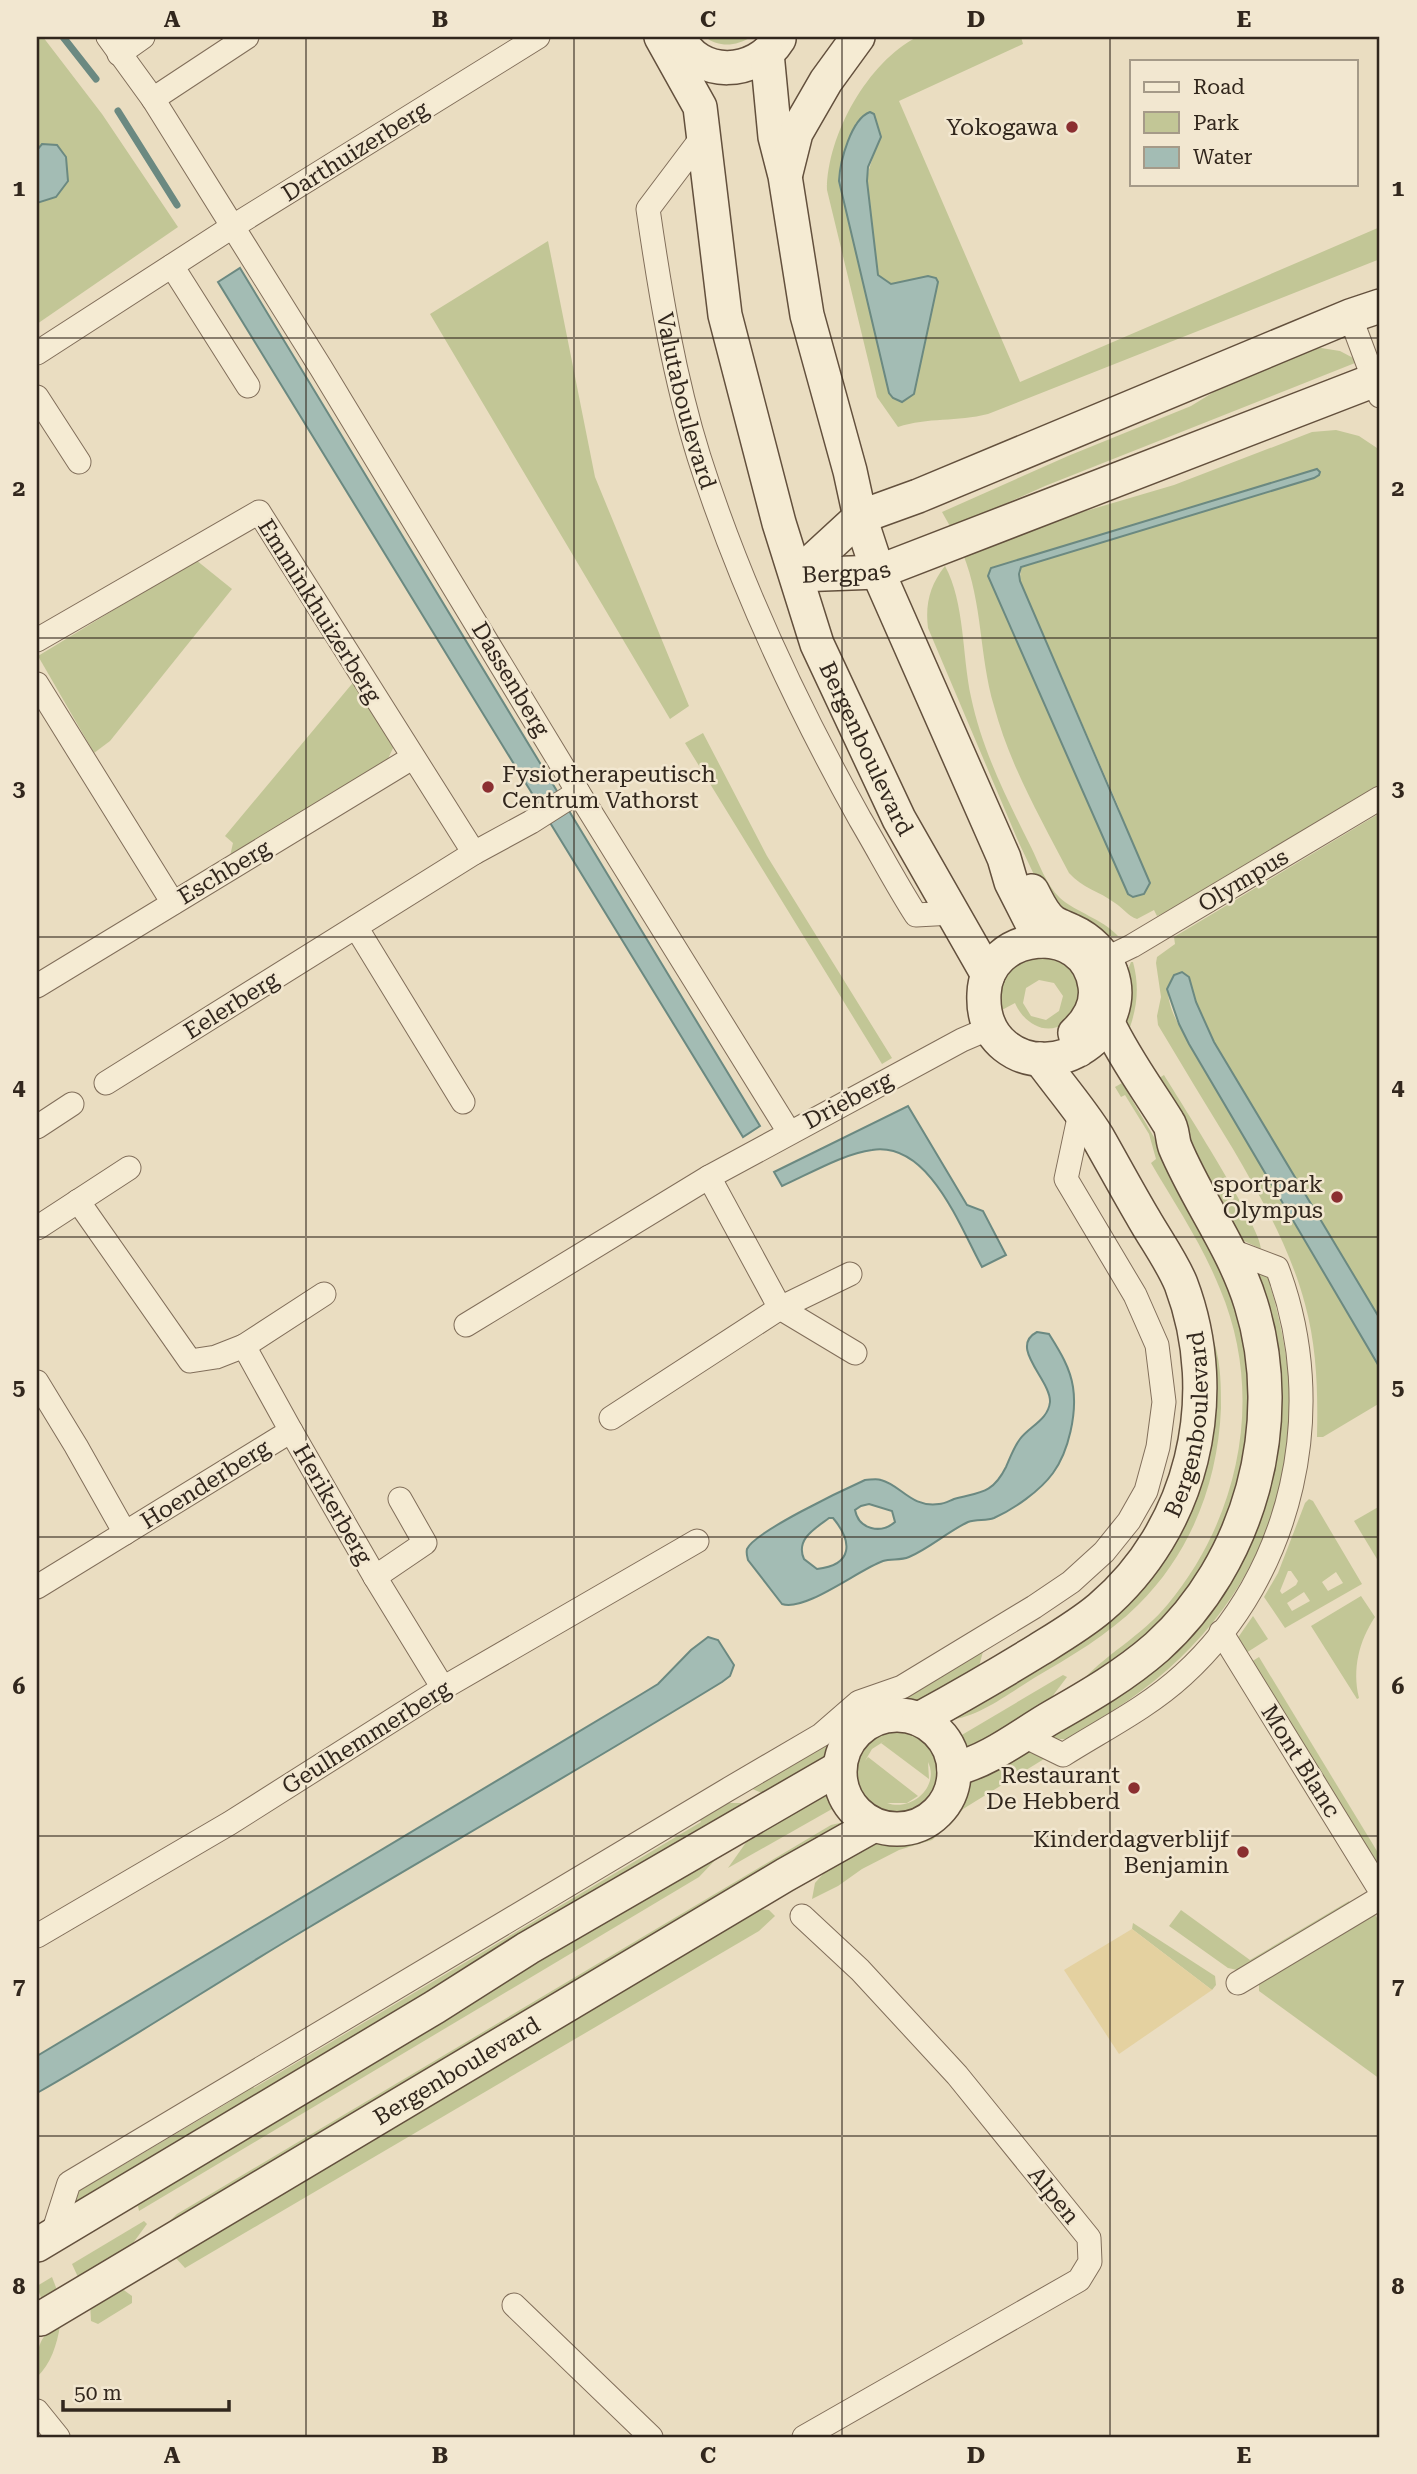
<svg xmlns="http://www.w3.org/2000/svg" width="1417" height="2474" font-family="'Roboto Serif',serif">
<rect width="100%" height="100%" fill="#eaddc1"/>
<g fill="#c2c696" fill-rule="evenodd">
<path d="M37 37H43L102 114 178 227 37 324V203L56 197 37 150Z"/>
<path d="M705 37H751C736 46 720 48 705 37Z"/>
<path d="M917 37H1021L1023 44 899 101 1020 382 1380 227V259L988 414C957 422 928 417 898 427L877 397 827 190C827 135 868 62 917 37ZM870 112C891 131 868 159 867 181L878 275 891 284 928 276 889 393 855 124Z"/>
<path d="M548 241 595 477 689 706 670 719 430 314Z"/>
<path d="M1321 348 1340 351 1357 360 1355 363 1045 486 951 528 942 512 1068 456 1191 406 1240 376 1310 349Z"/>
<path d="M1336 430 1359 436 1380 450V785L1164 913 1157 916 1154 910 1137 919C1128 916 1123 908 1115 903 1099 891 1082 888 1069 873 1041 819 1010 766 994 706 979 655 983 604 963 554L1028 528 1174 485 1312 432ZM1314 478 1021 567 1020 581 1119 808 1144 894 1133 897 1128 894 989 576Z"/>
<path d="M196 560 232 589 110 741 94 753 38 656Z"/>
<path d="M945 566C965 603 962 656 971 697 982 750 1007 799 1031 847 1039 863 1046 885 1060 898 1077 913 1101 918 1118 936H1103L1046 900 1019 843 928 628C925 604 930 585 945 566Z"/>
<path d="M356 679 394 746 387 761 230 856 233 843 225 836Z"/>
<path d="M703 733 767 856 892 1058 882 1064 685 743Z"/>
<path d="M1380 813V1343L1216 1046 1196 1002 1171 980C1161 998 1180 1027 1189 1044L1380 1368V1403L1323 1437H1317C1318 1392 1317 1348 1305 1304 1290 1248 1262 1199 1233 1149 1208 1108 1183 1067 1158 1025L1157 1016 1161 997 1156 963 1157 957 1175 944 1174 937Z"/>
<path d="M1032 957C1068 959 1071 964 1081 997 1077 1005 1073 1016 1066 1022 1046 1038 1023 1022 1015 1003L1000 1011C999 984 1005 967 1032 957ZM1039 980 1054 983 1063 996 1059 1011 1046 1020 1031 1016 1023 1003 1026 988Z"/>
<path d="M1131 962H1133C1140 988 1137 1010 1127 1035L1121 1027 1124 979Z"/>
<path d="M1164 1075C1181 1103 1261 1227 1261 1249L1240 1239 1151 1083Z"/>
<path d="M1122 1083 1187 1193 1252 1335 1245 1495 1173 1621 1077 1686C1104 1655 1142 1636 1168 1604 1240 1517 1265 1395 1220 1289 1202 1244 1175 1204 1151 1163L1156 1159 1149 1134 1125 1095 1121 1097 1115 1087Z"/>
<path d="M1246 1268 1267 1273C1277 1309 1286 1344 1289 1382 1299 1526 1221 1648 1099 1719L1102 1725C1075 1736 1069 1746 1040 1733L1119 1685 1258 1499Z"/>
<path d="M1200 1317C1205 1326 1212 1335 1215 1345 1221 1366 1221 1387 1221 1408 1218 1482 1191 1553 1138 1605 1108 1635 1070 1657 1034 1678 1008 1694 979 1717 949 1720L1007 1677 1186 1501Z"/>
<path d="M1309 1499 1313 1501 1362 1584 1285 1628 1264 1597 1278 1573 1305 1503ZM1288 1571H1291L1298 1581 1296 1585 1282 1594 1280 1591ZM1336 1572 1343 1583 1328 1591 1322 1582ZM1304 1592 1310 1601 1292 1611 1287 1603Z"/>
<path d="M1380 1506V1564L1354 1521Z"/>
<path d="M1361 1596 1375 1617C1359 1641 1352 1669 1359 1698L1357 1699 1311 1626Z"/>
<path d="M1253 1616 1268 1639 1246 1653 1237 1639Z"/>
<path d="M984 1648 975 1681 910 1706 896 1705 869 1712 857 1719 843 1733 830 1759 762 1793 750 1788 844 1721Z"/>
<path d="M1259 1657 1380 1856V1880L1251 1662Z"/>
<path d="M1063 1675 1067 1677 1045 1706 962 1756 955 1739Z"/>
<path d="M893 1729C966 1734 946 1827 885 1812 874 1810 862 1800 858 1789 846 1759 865 1736 893 1729ZM886 1740 881 1743 929 1779 928 1762C940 1786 912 1812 887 1803H907L918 1796 868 1757 865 1761 872 1749Z"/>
<path d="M1025 1751 1041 1754 1044 1759 963 1809 952 1823 932 1840 899 1850 862 1869 838 1886 812 1899 815 1883 839 1856 876 1836 896 1839 924 1833 937 1826 950 1812 969 1776Z"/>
<path d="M832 1786 839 1805 728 1868 752 1834Z"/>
<path d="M727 1803H744L755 1808 69 2207 75 2190 108 2174 231 2101 228 2096 251 2082 254 2088 701 1822 698 1816Z"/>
<path d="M844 1822 854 1825 156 2234 177 2214 831 1825Z"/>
<path d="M709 1852 721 1854 699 1877 139 2211 138 2206 122 2209Z"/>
<path d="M1349 1901 1351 1907 1242 1971 1228 1968 1169 1926 1181 1910 1250 1960Z"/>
<path d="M757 1909 769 1910 775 1916 759 1931 185 2268 174 2256Z"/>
<path d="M1374 1913 1380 1923V2079L1259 1991V1981Z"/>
<path d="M1133 1923 1215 1976 1216 1985 1212 1990 1132 1929Z"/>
<path d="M144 2221 147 2224 122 2258 83 2288 72 2264Z"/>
<path d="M52 2277 60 2298 42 2301 37 2286Z"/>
<path d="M121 2288 132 2296V2303L98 2324 91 2321 90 2302Z"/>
<path d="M60 2326C57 2344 51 2364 37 2377 37 2352 36 2335 60 2326Z"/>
</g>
<path fill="#e4d1a0" d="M1132 1929 1212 1990 1119 2054 1064 1970Z"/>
<g fill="#a3bcb4" stroke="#6b8981" stroke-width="2" fill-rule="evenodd">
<path d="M870 112 874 114 881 137 868 167 867 181 878 275 891 284 928 276 936 278 938 282 914 394 902 402 893 398 889 393 839 181C840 161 851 119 870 112Z"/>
<path d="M42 144 57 145 66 157 68 181 56 197 37 203V150Z"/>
<path d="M240 268 760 1126 743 1137 218 282Z"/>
<path d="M1317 469 1320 472 1319 475 1314 478 1021 567 1019 574 1020 581 1150 883 1144 894 1133 897 1128 894 988 576 991 568Z"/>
<path d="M1182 972 1189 977 1196 1002 1214 1042 1380 1319V1368L1189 1044 1179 1024 1167 989 1174 975Z"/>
<path d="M908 1106 967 1205 983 1211 1006 1255 982 1267C960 1227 929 1141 872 1150 845 1153 807 1175 782 1186L774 1172Z"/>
<path d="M1037 1332 1049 1334C1059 1350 1070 1367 1073 1387 1077 1413 1069 1451 1053 1473 1040 1491 1014 1509 994 1518 986 1521 977 1519 968 1522 947 1532 930 1548 909 1557 900 1561 891 1558 883 1561 858 1570 805 1612 782 1604L748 1560C747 1556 746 1553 747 1549 754 1532 845 1489 865 1480 870 1480 876 1478 881 1480 901 1485 911 1508 939 1504 944 1504 949 1501 954 1499 979 1492 992 1495 1006 1467 1010 1458 1014 1447 1020 1439 1030 1426 1048 1420 1050 1402 1051 1380 1008 1347 1037 1332ZM869 1504 892 1511 895 1522C881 1534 859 1530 855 1510L861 1506ZM829 1518H833C853 1542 853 1565 817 1569L804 1559C795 1539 816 1528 829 1518Z"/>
<path d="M708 1637 718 1640 734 1665 730 1676 722 1682C585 1766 446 1846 308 1928 217 1982 129 2041 37 2093V2056L640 1695 658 1684 691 1650Z"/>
</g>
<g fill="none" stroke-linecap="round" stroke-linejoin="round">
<g stroke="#6b8981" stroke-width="7">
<path d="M63 37 96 79"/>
<path d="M118 111 177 205"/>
</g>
<g stroke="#816e5a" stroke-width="25">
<g id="minor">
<path d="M108 37 153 99 321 368 578 792 789 1132"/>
<path d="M119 54 143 37"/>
<path d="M153 99 247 37"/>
<path id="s1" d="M703 136 648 209C660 292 674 377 699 457 739 583 796 704 860 819 879 851 896 884 916 915L953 913"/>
<path d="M172 266 248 386"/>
<path d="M1350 316 1380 396"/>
<path d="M37 353 232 227 538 37"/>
<path d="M37 397 79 462"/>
<path d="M37 640 259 512 474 853"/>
<path d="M37 684 173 903"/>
<path d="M356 927 463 1102"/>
<path d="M1105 959 1132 946 1380 798"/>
<path d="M37 986 412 758"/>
<path d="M106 1083 474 853 531 822 578 792"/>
<path d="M37 1127 72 1104"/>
<path d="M709 1177 780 1308 855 1353"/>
<path d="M37 1228 129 1168"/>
<path d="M466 1325 709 1177 962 1040 990 1028"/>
<path d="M244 1346 324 1294"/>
<path d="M37 1382 76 1446 125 1533"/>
<path d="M611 1418 780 1308 850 1274"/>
<path d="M291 1431 375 1577 443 1688"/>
<path d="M375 1577 425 1543 400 1499"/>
<path d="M37 1587 291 1431 244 1346 216 1357 190 1361 78 1201"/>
<path d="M1221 1632 1380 1890"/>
<path d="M1022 1735 1063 1755C1104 1729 1147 1708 1183 1675 1294 1574 1330 1407 1277 1268L1227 1249"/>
<path d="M802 1916 860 1970 957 2075 1089 2238 1090 2262 1079 2280 804 2437"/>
<path d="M37 1936 230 1823 443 1688 697 1541"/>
<path d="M1238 1983 1380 1898"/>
<path d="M52 2236 69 2183 727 1790 821 1735 859 1702 902 1687 1034 1607 1071 1582 1104 1552 1129 1521 1146 1491 1158 1447 1164 1402 1157 1345 1135 1295 1066 1179 1080 1113"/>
<path d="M514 2305 651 2437"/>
<path d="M37 2411 58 2437"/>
</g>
</g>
<g stroke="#63503d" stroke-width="36">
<g id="secondary">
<path id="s2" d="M661 37 700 107 725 315 779 523 817 644 899 819 988 975"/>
<path d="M679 37C698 79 756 76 779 39"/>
<path d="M767 53 775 137 785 176 807 315 850 471 860 517 878 572 1004 858 1011 882 1041 941"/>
<path d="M786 173 796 133 826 81 858 37"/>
<path d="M797 575 860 517 918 496 1350 316 1380 306"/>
<path id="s3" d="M797 575 878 572 1380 378"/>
<path d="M1032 891C1038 902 1043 915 1053 922 1059 926 1066 928 1072 931 1090 939 1105 954 1111 972 1133 1032 1054 1085 1005 1046 989 1033 983 1015 984 994 986 930 1086 920 1095 986 1098 1005 1088 1021 1075 1033L1079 1050"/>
<circle cx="897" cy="1772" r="57"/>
<path id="s4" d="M919 1719C959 1697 999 1674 1038 1650 1059 1637 1081 1624 1100 1608 1192 1530 1224 1398 1181 1284 1172 1262 1156 1240 1144 1219 1128 1192 1113 1164 1097 1136 1080 1109 1059 1085 1040 1059"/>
<path d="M954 1769C989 1761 1021 1735 1052 1717 1089 1696 1125 1675 1157 1647 1250 1563 1288 1423 1251 1304 1234 1248 1197 1200 1175 1147 1172 1139 1173 1129 1168 1122 1147 1088 1125 1059 1108 1023"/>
<path d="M37 2245 435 2007 528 1948 839 1768"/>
<path id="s5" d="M40 2319 785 1875 874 1825"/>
</g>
</g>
<use href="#minor" stroke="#f5ebd3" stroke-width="23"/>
<use href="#secondary" stroke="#f5ebd3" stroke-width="33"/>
</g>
<path fill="none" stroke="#32271d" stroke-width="2" stroke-opacity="0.55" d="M306 37V2437M574 37V2437M842 37V2437M1110 37V2437M37 338H1380M37 638H1380M37 937H1380M37 1237H1380M37 1537H1380M37 1836H1380M37 2136H1380"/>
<g fill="#8b2f31" stroke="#f2e7d0" stroke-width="2.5">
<circle cx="1072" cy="127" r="7"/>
<circle cx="488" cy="787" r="7"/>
<circle cx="1337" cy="1197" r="7"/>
<circle cx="1134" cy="1788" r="7"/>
<circle cx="1243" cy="1852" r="7"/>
</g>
<g text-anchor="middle" stroke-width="5" stroke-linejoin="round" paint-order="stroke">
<g font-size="23" fill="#32271d" stroke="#f2e7d0" text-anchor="end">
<text x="1058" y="135">Yokogawa</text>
<text x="502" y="782" text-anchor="start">Fysiotherapeutisch<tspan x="502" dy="26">Centrum Vathorst</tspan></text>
<text x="1323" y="1192">sportpark<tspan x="1323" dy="26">Olympus</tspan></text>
<text x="1120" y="1783">Restaurant<tspan x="1120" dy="26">De Hebberd</tspan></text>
<text x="1229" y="1847">Kinderdagverblijf<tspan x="1229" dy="26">Benjamin</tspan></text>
</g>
<g font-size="23" fill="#32271d" stroke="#f2e7d0">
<text transform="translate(355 151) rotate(-32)" y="8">Darthuizerberg</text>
<text dy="8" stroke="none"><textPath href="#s1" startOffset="287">Valutaboulevard</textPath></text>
<text dy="8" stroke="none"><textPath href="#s3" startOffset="49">Bergpas</textPath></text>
<text transform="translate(320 611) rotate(58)" y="8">Emminkhuizerberg</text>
<text transform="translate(511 679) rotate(59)" y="8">Dassenberg</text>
<text dy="8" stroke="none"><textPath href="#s2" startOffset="747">Bergenboulevard</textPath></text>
<text transform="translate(224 872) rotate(-31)" y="8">Eschberg</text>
<text transform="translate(1243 880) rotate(-31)" y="8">Olympus</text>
<text transform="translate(231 1005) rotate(-32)" y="8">Eelerberg</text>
<text transform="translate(848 1100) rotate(-28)" y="8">Drieberg</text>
<text dy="8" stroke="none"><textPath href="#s4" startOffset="424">Bergenboulevard</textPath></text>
<text transform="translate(205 1484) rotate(-32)" y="8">Hoenderberg</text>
<text transform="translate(333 1504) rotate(60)" y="8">Herikerberg</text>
<text transform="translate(366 1737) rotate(-32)" y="8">Geulhemmerberg</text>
<text transform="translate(1301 1761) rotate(58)" y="8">Mont Blanc</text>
<text dy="8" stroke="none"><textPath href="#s5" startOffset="485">Bergenboulevard</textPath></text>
<text transform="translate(1054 2195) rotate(51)" y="8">Alpen</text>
</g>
</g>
<rect width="1417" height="2474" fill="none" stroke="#f2e7d0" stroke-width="77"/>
<rect x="1130" y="60" width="228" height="126" fill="#f2e7d0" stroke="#a59a88" stroke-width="2"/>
<rect x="1144" y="82" width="35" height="10" fill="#f5ebd3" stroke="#a59a88" stroke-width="2"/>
<text x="1193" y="94" font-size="21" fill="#32271d">Road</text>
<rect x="1144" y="112" width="35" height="21" fill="#c2c696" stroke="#a59a88" stroke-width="2"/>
<text x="1193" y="130" font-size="21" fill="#32271d">Park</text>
<rect x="1144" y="147" width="35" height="21" fill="#a3bcb4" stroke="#a59a88" stroke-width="2"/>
<text x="1193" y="164" font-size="21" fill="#32271d">Water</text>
<path d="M63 2400v10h166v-10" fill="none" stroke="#32271d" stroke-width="3.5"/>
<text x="74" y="2400" font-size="21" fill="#32271d" stroke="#f2e7d0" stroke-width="5" paint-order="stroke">50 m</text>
<rect x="38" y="38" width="1340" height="2398" fill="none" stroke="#32271d" stroke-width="2.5"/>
<g font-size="23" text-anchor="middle" font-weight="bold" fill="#32271d">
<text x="172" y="27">A</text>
<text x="440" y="27">B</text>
<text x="708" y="27">C</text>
<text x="976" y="27">D</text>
<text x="1244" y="27">E</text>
<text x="19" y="196">1</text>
<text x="1398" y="196">1</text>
<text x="19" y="496">2</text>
<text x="1398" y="496">2</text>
<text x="19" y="796">3</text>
<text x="1398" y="796">3</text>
<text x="19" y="1095">4</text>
<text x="1398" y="1095">4</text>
<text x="19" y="1395">5</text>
<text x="1398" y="1395">5</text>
<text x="19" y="1694">6</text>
<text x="1398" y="1694">6</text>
<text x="19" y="1994">7</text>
<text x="1398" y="1994">7</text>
<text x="19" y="2294">8</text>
<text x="1398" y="2294">8</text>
<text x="172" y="2463">A</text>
<text x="440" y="2463">B</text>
<text x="708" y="2463">C</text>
<text x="976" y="2463">D</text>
<text x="1244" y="2463">E</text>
</g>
</svg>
